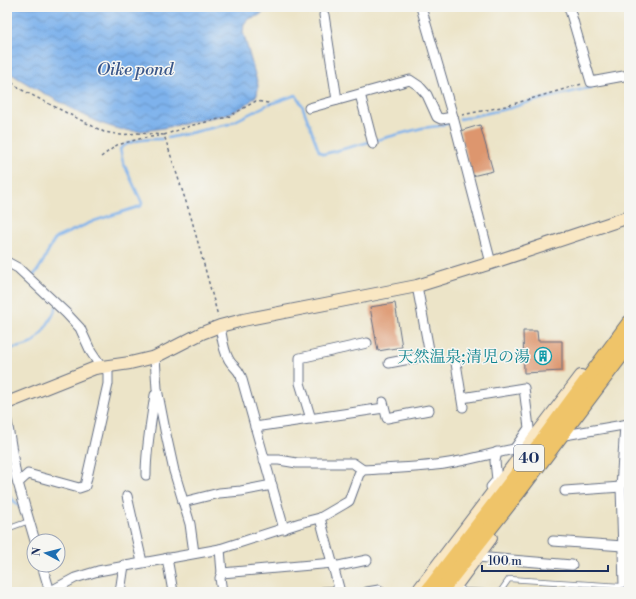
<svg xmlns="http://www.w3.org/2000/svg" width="636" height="599" font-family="'Libre Bodoni','Noto Serif JP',serif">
<defs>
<pattern id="water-waves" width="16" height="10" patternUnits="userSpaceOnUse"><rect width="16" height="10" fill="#7eb2ec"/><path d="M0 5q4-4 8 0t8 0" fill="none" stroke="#6691c2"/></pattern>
</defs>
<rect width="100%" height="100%" fill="#f6f6f2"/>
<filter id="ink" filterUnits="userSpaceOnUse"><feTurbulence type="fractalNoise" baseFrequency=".025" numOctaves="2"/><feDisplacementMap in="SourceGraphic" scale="8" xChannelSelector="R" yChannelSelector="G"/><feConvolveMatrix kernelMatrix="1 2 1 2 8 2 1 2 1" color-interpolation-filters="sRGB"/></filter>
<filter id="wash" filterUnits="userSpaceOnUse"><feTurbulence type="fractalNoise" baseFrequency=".012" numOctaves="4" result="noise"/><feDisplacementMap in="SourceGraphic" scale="16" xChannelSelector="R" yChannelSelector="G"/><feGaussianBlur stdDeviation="0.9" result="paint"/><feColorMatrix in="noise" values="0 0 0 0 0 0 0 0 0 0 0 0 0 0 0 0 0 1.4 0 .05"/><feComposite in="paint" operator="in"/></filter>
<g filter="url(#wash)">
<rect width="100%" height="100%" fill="#ece4c8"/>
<path fill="url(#water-waves)" stroke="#4c70a5" d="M7 7H263L264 12 258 16 248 19 244 24 243 32 258 85 257 95C239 114 223 115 198 120 178 125 158 130 138 131 110 131 85 116 62 103 43 93 25 83 7 71Z"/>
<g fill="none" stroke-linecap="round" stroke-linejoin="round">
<g stroke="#7eb2ec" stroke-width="2.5">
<path d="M270 104 296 95 302 105 319 151 324 154 422 128 439 126 449 123"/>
<path d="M460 119 511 108 526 103 592 87 597 84"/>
<path d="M168 138 229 124 267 105"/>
<path d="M32 277C45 264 46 251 56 238L94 221 141 206 142 203 123 162 120 149C130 139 149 139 162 139"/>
<path d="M7 349C15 348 25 347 32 343 41 336 52 318 56 308V307"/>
<path d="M7 494 22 509"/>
</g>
</g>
<g id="blocks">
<g fill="#dd966e">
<path d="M480 125 493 171 472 176 460 131Z"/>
<path d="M395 303 402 347 378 351 370 307Z"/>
<path d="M523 331H537L538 341H562V371L524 373Z"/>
</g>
</g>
</g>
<g filter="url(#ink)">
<use href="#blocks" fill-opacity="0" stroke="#646e83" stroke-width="1"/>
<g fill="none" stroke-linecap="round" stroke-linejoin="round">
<g stroke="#646e83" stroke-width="6">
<g id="lane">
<path d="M7 529 29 521"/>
<path d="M457 586 465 591 486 592"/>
<path d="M500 592 509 579 620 586 624 584"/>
</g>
</g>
<g stroke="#646e83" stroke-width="11">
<g id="street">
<path d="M421 7 453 117 491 263"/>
<path d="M569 7 591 82 629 75"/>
<path d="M324 15 337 100"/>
<path d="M360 94 373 144"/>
<path d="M309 108 410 80 419 86 427 95 437 117 441 119 453 117"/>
<path d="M7 262 18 268 66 313 80 328 91 352 101 367"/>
<path d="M220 326C222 337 223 350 229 360 233 367 237 367 241 376L284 529"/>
<path d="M155 357 157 389 165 430 174 471 190 524 194 553"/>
<path d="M389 363 430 355 417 286"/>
<path d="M456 363 463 407"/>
<path d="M462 398 524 388 529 428 515 448"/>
<path d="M383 402 387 418 429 410"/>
<path d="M311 419 300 383V358L367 343"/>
<path d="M7 421 16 476 35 541"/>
<path d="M255 427 384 408"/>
<path d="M559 436 629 424"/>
<path d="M264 460H279L297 463H353L363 470"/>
<path d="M146 475C146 448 151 422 155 395"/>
<path d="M18 483 28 474 79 488 85 486 108 384V373L105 366"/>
<path d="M491 487 497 480 495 461 497 452"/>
<path d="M565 491 621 487"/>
<path d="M127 496 142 562"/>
<path d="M183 502 219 493 241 491 272 485"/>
<path d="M320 518 340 592"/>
<path d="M553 541 623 546"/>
<path d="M220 549 222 573 333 563"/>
<path d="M477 557 572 565"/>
<path d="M167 558 173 592"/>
<path d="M42 565 50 592"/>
<path d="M334 567 367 560"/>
<path d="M222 573 220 578 222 592"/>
<path d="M624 584 621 487 625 425"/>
<path d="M49 592 75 578 98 571 220 549 300 523 320 518 344 504 349 501 359 474 363 470C394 468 426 468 455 462 481 457 505 450 531 446"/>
<path d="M120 592 124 565"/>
<path d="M323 592 340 591"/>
<path d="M367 592 379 590"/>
</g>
</g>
<g stroke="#646e83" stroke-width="14">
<g id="secondary">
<path d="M7 403 95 368 130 363 155 357 202 333 220 326 243 320 417 286 491 263 629 217"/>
<path d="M417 592 581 376"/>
<path d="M451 592 491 538"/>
</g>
</g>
<g stroke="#646e83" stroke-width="16">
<g id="primary">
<path d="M427 592 527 461 629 323"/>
<path d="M440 592 520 490 629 345"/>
</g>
</g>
<g stroke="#646e83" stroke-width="1.5" stroke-dasharray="3 3" stroke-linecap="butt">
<path d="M7 79 22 90 104 132 121 135 138 133 164 135 191 217 218 316"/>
<path d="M462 115 506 106 582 84"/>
<path d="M164 135 193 125 228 117 256 101 268 103 269 106"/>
<path d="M101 157 117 145 143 138 158 136"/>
</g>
<use href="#lane" stroke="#fff" stroke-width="4.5"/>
<use href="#street" stroke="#fff" stroke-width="9"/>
<use href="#secondary" stroke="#f9e7c3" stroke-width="12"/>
<use href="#primary" stroke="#efc469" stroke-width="14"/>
<g stroke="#1b2f5e" stroke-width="4">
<path id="rail" d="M617 592 629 587"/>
</g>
<use href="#rail" stroke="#f6f6f2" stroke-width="2.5" stroke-dasharray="8" stroke-linecap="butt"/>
</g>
</g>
<defs>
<g id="building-ring" transform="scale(0.9)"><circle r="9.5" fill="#f6f6f2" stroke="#0f9aa8" stroke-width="1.5"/><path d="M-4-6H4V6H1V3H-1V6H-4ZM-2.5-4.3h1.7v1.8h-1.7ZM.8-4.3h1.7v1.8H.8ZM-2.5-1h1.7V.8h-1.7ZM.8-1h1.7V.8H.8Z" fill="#0f9aa8"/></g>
</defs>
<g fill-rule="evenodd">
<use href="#building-ring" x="543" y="356"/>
</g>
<g text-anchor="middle" stroke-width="3" stroke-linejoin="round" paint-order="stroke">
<rect fill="#f6f6f2" stroke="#5d6b8a" stroke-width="1" x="514" y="445" width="30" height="26" rx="3"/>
<g font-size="15" font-weight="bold" fill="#1b2f5e">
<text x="529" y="463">40</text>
</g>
<g font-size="16" fill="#0d838f" stroke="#f6f6f2" text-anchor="end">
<text x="530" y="362">天然温泉;清児の湯</text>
</g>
<g font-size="17" font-style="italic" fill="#395689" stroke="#f6f6f2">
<text x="135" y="75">Oike pond</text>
</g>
</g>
<rect width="636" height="599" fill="none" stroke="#f6f6f2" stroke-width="24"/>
<g transform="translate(46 553) rotate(277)"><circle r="19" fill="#f6f6f2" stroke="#9ea6b7"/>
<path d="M0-3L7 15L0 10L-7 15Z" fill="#1f6fb2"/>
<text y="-6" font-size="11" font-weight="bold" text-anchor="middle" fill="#1b2f5e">N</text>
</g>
<path d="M482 565v6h126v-6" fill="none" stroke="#1b2f5e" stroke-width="2"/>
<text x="488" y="565" font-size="12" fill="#1b2f5e" stroke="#f6f6f2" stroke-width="3" paint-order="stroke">100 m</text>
</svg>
